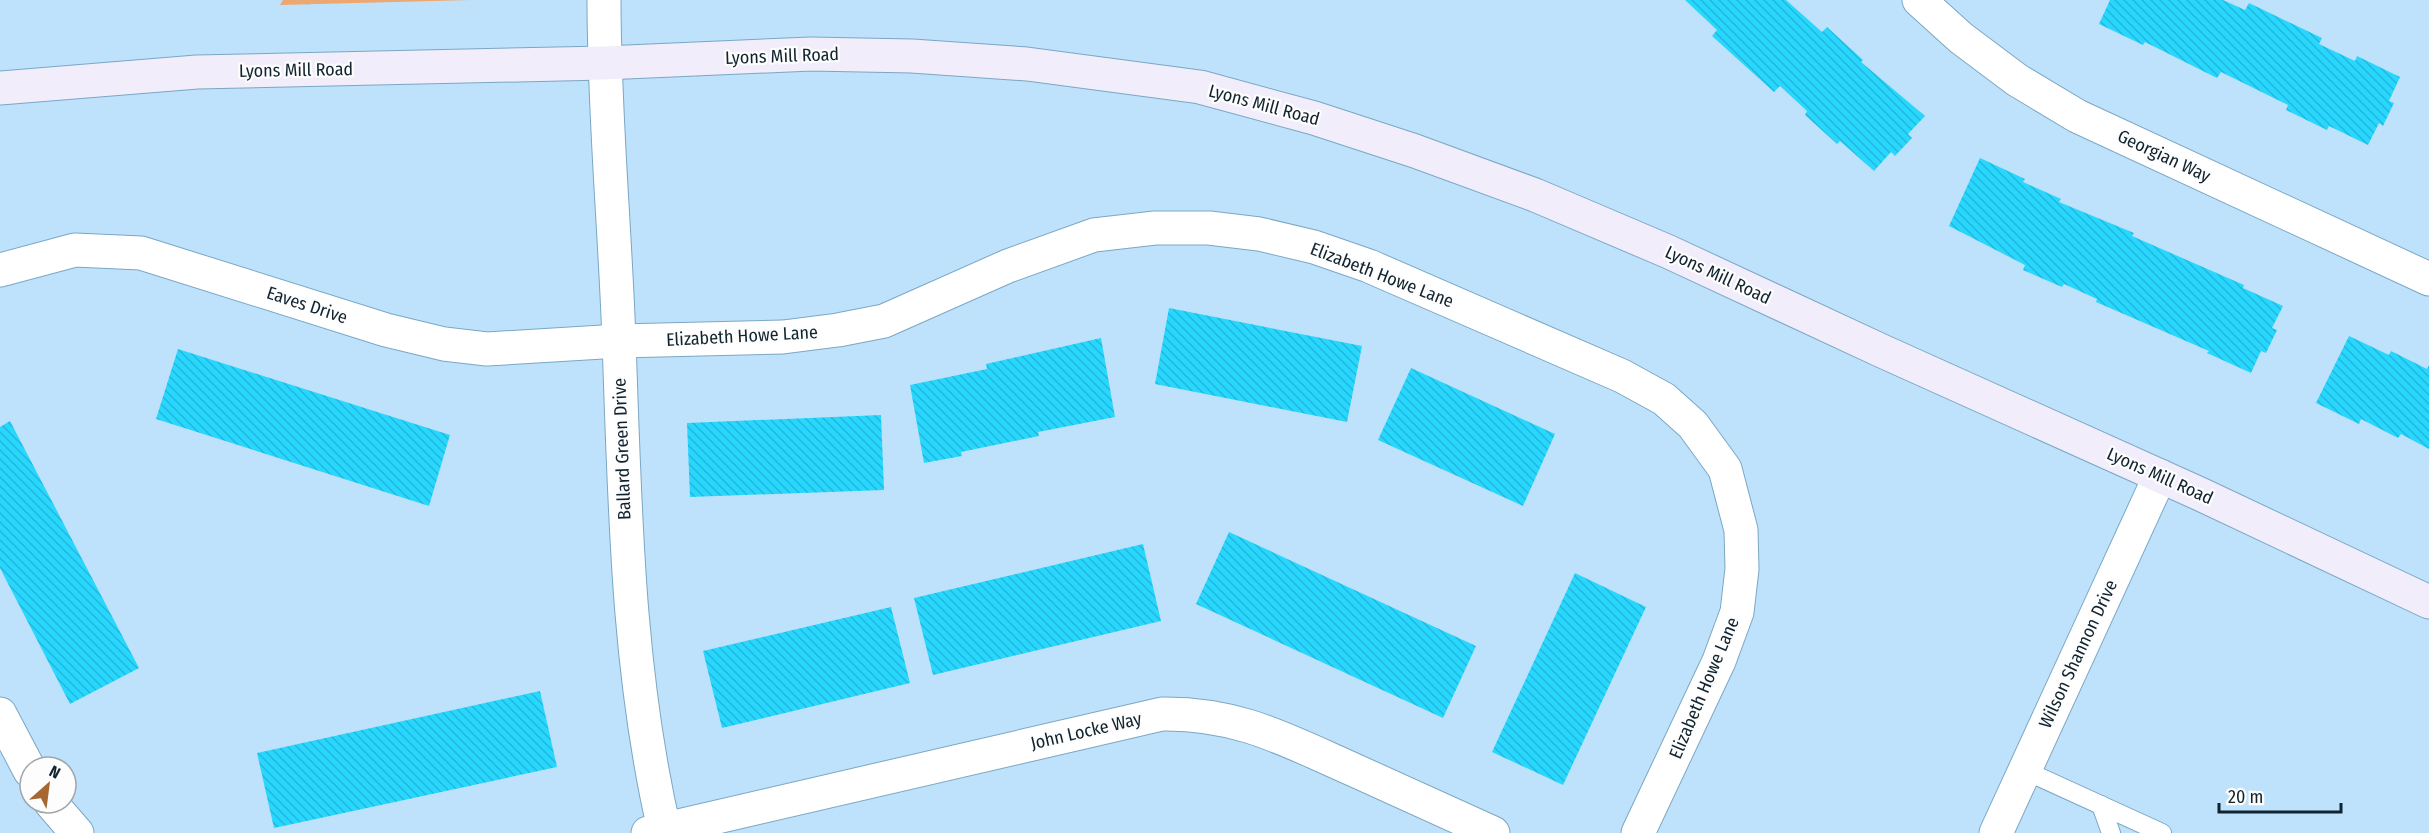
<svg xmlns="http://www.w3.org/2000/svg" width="2429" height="833" font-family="'Fira Sans Condensed',sans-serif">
<defs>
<pattern id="park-crowns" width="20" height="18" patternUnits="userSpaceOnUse" patternTransform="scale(1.5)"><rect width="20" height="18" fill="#eda771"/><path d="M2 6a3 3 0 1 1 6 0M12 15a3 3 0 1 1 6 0" fill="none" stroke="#ca8f62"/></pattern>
<pattern id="building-back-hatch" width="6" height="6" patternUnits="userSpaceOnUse" patternTransform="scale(1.5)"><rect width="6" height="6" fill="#28d7fe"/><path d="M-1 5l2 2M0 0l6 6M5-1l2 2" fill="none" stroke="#23b8da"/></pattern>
</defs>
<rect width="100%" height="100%" fill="#bee2fb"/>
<path fill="url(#park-crowns)" d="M283 0H471L280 5Z"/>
<g fill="url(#building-back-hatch)">
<path d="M1685 0H1786L1822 32 1827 27 1863 60 1861 62 1925 116 1908 134 1912 138 1895 156 1891 152 1874 171 1840 141 1837 144 1805 115 1807 111 1780 86 1774 92 1712 36 1717 30Z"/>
<path d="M2110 0H2223L2245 10 2249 3 2322 38 2319 44 2355 61 2357 56 2400 77 2389 101 2394 103 2383 126 2379 123 2368 145 2329 126 2327 130 2286 110 2288 105 2221 72 2217 78 2145 42 2143 45 2099 24Z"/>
<path d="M1980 158 2025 179 2023 182 2061 199 2059 202 2134 233 2132 236 2244 285 2243 288 2283 306 2272 328 2277 330 2266 353 2261 351 2251 373 2207 353 2209 351 2096 302 2097 299 2064 284 2062 287 2023 270 2025 265 1949 226Z"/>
<path d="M1169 308 1362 346 1347 422 1155 384Z"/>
<path d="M2349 336 2389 355 2391 351 2427 369 2429 365V449L2401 434 2398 438 2361 419 2359 424 2316 403Z"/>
<path d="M1101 338 1115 417 1038 432 1039 436 961 452 962 456 924 463 910 385 987 369 986 364Z"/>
<path d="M178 349 450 435 429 506 156 419Z"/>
<path d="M1411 368 1555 434 1523 506 1378 440Z"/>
<path d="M881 415 884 490 690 497 687 423Z"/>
<path d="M10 421 139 668 70 704 0 568V427Z"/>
<path d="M1229 532 1476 646 1443 718 1196 604Z"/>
<path d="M1143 544 1161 621 933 675 914 598Z"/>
<path d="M1575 573 1646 607 1563 785 1492 752Z"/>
<path d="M891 607 910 683 722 728 703 651Z"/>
<path d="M540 691 557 767 274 828 257 753Z"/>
</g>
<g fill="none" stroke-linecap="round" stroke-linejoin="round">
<g stroke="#7ba7c4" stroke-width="20">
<g id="lane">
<path d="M2024 770 2162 833"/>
<path d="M2101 805 2111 833"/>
</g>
</g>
<g stroke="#7ba7c4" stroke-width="35">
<g id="street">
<path d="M604 0C604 114 615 227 619 341 625 506 627 671 665 833"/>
<path d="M1919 0 1961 38 2017 80 2077 116 2429 279"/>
<path d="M0 270 75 250 141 253 386 330 444 344 487 349 619 341 783 337 838 330 884 321 1008 266 1094 235 1155 228H1209L1259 234 1314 247 1369 266 1622 376 1664 399 1693 425 1725 469 1741 530 1742 569 1737 612 1719 661 1638 833"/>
<path d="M0 714 30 771"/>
<path d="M51 803 77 833"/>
<path d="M648 833 1162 714C1239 713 1286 740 1354 770 1401 791 1447 812 1493 833"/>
<path d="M1996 833 2160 476"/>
</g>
</g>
<g stroke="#7ba7c4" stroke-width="35">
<path id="secondary" d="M0 88 197 72 604 63 811 54 912 56 1027 64 1200 87 1314 118 1415 151 1535 195 1669 252 1882 351 2200 494 2429 602"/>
</g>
<use href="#lane" stroke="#fff" stroke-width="18"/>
<use href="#street" stroke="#fff" stroke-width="33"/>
<use href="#secondary" stroke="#f1edfb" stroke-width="33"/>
</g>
<g text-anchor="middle" stroke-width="4.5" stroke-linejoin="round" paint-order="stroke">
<g font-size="18" fill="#11232e" stroke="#fdfdfd">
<text transform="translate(782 56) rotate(-2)" y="6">Lyons Mill Road</text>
<text transform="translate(296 70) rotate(-1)" y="6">Lyons Mill Road</text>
<text transform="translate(1264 105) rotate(15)" y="6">Lyons Mill Road</text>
<text transform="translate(2164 156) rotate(25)" y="6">Georgian Way</text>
<text transform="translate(1382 275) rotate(21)" y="6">Elizabeth Howe Lane</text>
<text transform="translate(1718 275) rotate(25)" y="6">Lyons Mill Road</text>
<text transform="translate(307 305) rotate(18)" y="6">Eaves Drive</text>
<text transform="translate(742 336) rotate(-3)" y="6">Elizabeth Howe Lane</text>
<text transform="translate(622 449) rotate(-92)" y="6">Ballard Green Drive</text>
<text transform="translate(2160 476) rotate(24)" y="6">Lyons Mill Road</text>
<text transform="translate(2078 654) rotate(-65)" y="6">Wilson Shannon Drive</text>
<text transform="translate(1704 688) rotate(-67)" y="6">Elizabeth Howe Lane</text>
<text transform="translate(1086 731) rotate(-13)" y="6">John Locke Way</text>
</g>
</g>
<g transform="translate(48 785) rotate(28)"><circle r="28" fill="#fdfdfd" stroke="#9fa6aa" stroke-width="1.5"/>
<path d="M0-4.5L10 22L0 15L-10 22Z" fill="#a76730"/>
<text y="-9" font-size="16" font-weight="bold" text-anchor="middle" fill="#11232e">N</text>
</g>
<path d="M2219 803v9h122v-9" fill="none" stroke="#11232e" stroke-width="3"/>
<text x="2228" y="803" font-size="18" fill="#11232e" stroke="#fdfdfd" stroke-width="4.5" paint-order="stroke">20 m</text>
</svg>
